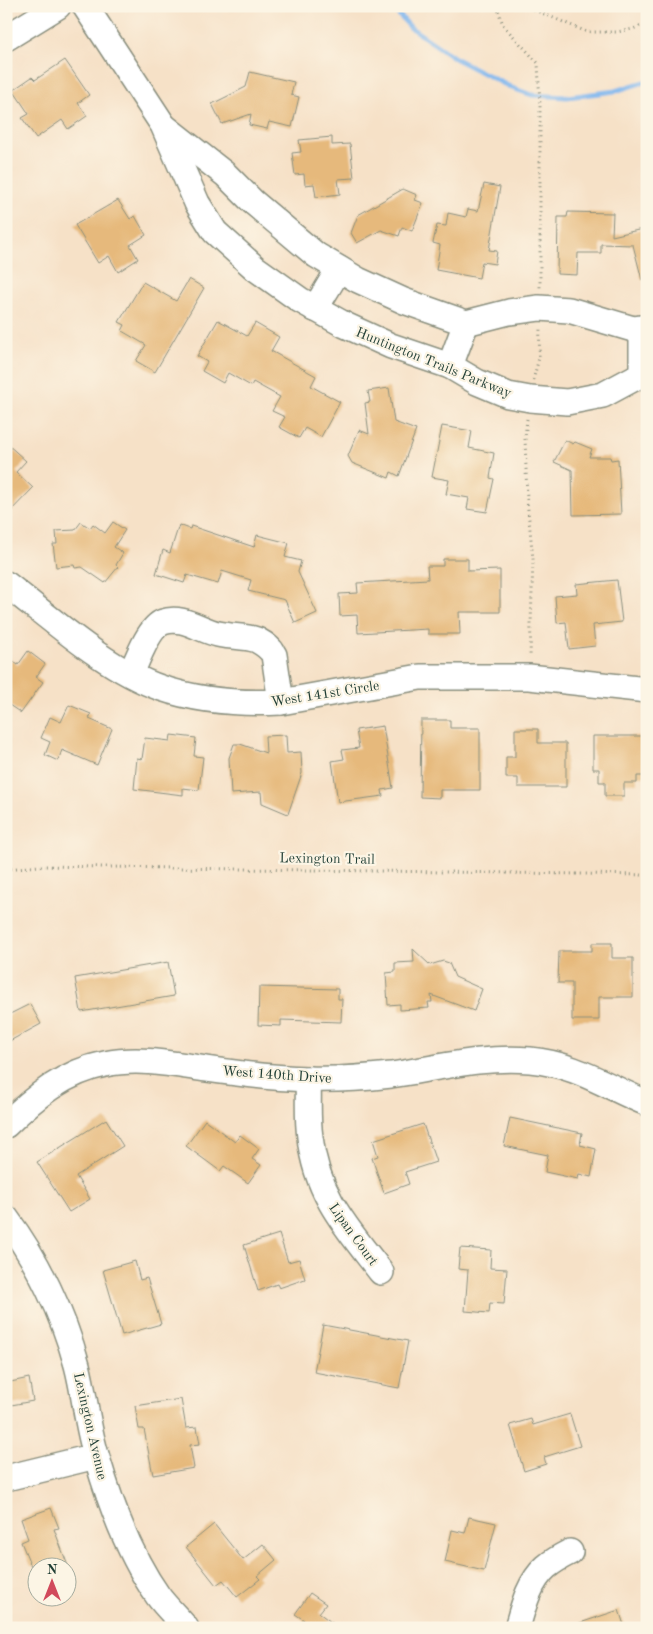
<svg xmlns="http://www.w3.org/2000/svg" width="653" height="1634" font-family="'Old Standard TT',serif">
<rect width="100%" height="100%" fill="#fcf5e5"/>
<filter id="ink" filterUnits="userSpaceOnUse"><feTurbulence type="fractalNoise" baseFrequency=".02" numOctaves="2"/><feDisplacementMap in="SourceGraphic" scale="10" xChannelSelector="R" yChannelSelector="G"/><feConvolveMatrix kernelMatrix="1 2 1 2 8 2 1 2 1" color-interpolation-filters="sRGB"/></filter>
<filter id="wash" filterUnits="userSpaceOnUse"><feTurbulence type="fractalNoise" baseFrequency=".0096" numOctaves="4" result="noise"/><feDisplacementMap in="SourceGraphic" scale="20" xChannelSelector="R" yChannelSelector="G"/><feGaussianBlur stdDeviation="1.12" result="paint"/><feColorMatrix in="noise" values="0 0 0 0 0 0 0 0 0 0 0 0 0 0 0 0 0 1.4 0 .05"/><feComposite in="paint" operator="in"/></filter>
<g filter="url(#wash)">
<rect width="100%" height="100%" fill="#f6e1c7"/>
<g fill="none" stroke-linecap="round" stroke-linejoin="round">
<path stroke="#7fb6ee" stroke-width="5" d="M391 6 411 28 458 60 512 88 532 95 567 97 615 91 647 81"/>
</g>
<g id="blocks">
<g fill="#e6b97b">
<path d="M65 60 89 95 78 103 87 116 68 129 62 120 36 138 22 118 29 114 13 90 32 77 35 80Z"/>
<path d="M250 72 294 82 291 95 299 97 292 127 269 122 267 129 249 125 251 114 222 124 212 104 246 87Z"/>
<path d="M332 137V145L350 144 354 178 338 179 340 194 316 197 314 184 305 185 304 174 295 175 292 153 301 152 299 140Z"/>
<path d="M484 184 500 187 489 250 497 251 495 264 482 262 479 278 436 270 440 245 433 243 437 225 446 226 448 213 466 217 468 209 478 211Z"/>
<path d="M403 189 417 195 415 200 423 203 412 231 402 227 399 236 381 230 357 243 351 233 358 215Z"/>
<path d="M118 200 130 219 135 216 146 235 130 245 138 259 118 272 109 256 98 263 75 225Z"/>
<path d="M568 212 613 213 612 236 647 228V279L642 280 633 245 601 244V253H578L577 275 557 274 558 217H567Z"/>
<path d="M189 279 204 288 155 372 136 361 146 345 122 331 125 325 119 322 143 282 176 301Z"/>
<path d="M218 320 247 336 255 323 279 337 271 351 316 376 311 386 340 402 321 437 305 428 299 438 279 427 285 417 272 411 280 397 253 382 251 386 228 373 223 383 202 371 207 362 197 356Z"/>
<path d="M389 388 394 422 416 430 399 476 391 472 389 478 352 463 348 456 359 430 369 434 365 403 370 402 368 391Z"/>
<path d="M442 426 472 431 469 448 494 453 490 478 494 479 487 512 467 509 469 498 446 494 449 480 432 477Z"/>
<path d="M565 440 573 444 575 442 592 449 589 457H610L611 460 618 459 621 514 573 515 572 470 554 462Z"/>
<path d="M6 443 26 461 16 472 33 488 6 516Z"/>
<path d="M81 522 90 528 93 524 105 533 113 522 125 530 114 547 123 553 116 565 118 567 105 583 82 567 75 568 74 565 56 567 53 544H57L56 531 75 530Z"/>
<path d="M179 525 190 529 191 526 254 547 257 535 289 543 285 557 301 561 298 572 317 613 295 623 285 600 248 591 251 580 222 571 218 584 187 575 184 583 156 574 163 550 170 553Z"/>
<path d="M443 559H468V571L500 570V612H459L460 634H428V629L358 633 357 615 340 616 339 594 358 593 357 583 428 579 427 566H443Z"/>
<path d="M617 580 622 622 593 625 595 646 569 649 566 622 557 623 555 596 577 594 576 584Z"/>
<path d="M28 651 45 664 36 677 43 682 21 713 6 703V656L18 665Z"/>
<path d="M69 705 91 714 89 719 112 729 97 765 62 750 58 761 45 755 50 742 41 738 50 717 61 722Z"/>
<path d="M421 720H450V728H480V790H440V798L420 797Z"/>
<path d="M383 726 393 788 382 790 383 796 338 802 332 761 344 759 342 750 359 748 356 730Z"/>
<path d="M515 729H538V743H566V787H518V778H506V757H515Z"/>
<path d="M171 735 196 738 194 756 203 757 199 790 183 788V795L134 789 137 758 142 759 145 738 170 741Z"/>
<path d="M286 735 287 753 301 752 302 773 288 814 262 803 261 792 231 794 229 758 234 744H240L266 753 265 736Z"/>
<path d="M593 736H644V754H647V776H637V783H624V796H605V782H599V769H593Z"/>
<path d="M592 943H612V958H633V997H599V1020H572V983H558L559 951H592Z"/>
<path d="M413 949 430 965 443 961 449 963 455 977 482 989 474 1011 431 995 432 1002H428L429 1008 400 1010V1004L388 1005 386 973 395 972V963L414 962Z"/>
<path d="M168 962 174 996 81 1012 75 978Z"/>
<path d="M259 987 338 989V999H342L341 1022 281 1020V1026L258 1025Z"/>
<path d="M30 1004 41 1024 6 1043V1016Z"/>
<path d="M510 1118 582 1133 580 1145 596 1149 591 1177 579 1174 578 1179 545 1172 548 1155 504 1146Z"/>
<path d="M106 1119 123 1146 76 1176 90 1199 69 1212 37 1162Z"/>
<path d="M205 1120 235 1142 240 1135 259 1149 252 1159 261 1165 248 1183 224 1166 220 1171 186 1146Z"/>
<path d="M423 1124 436 1162 405 1172 409 1184 384 1193 372 1158 378 1156 373 1140Z"/>
<path d="M279 1234 288 1262 299 1259 305 1279 279 1288 277 1284 258 1291 244 1245Z"/>
<path d="M460 1248 491 1250 490 1268 507 1269 504 1304 490 1303 489 1313 465 1311 468 1270 458 1269Z"/>
<path d="M135 1261 140 1280 147 1278 161 1324 122 1335 103 1270Z"/>
<path d="M323 1325 408 1341 399 1388 314 1372Z"/>
<path d="M29 1378 33 1401 6 1406V1383Z"/>
<path d="M181 1399 186 1428 197 1427 200 1444 190 1445 194 1468 153 1475 144 1429H139L135 1406Z"/>
<path d="M570 1414 580 1446 544 1457 546 1464 524 1471 510 1425 531 1419 533 1425Z"/>
<path d="M51 1508 59 1528 54 1529 68 1566H31L21 1542 28 1539 21 1519Z"/>
<path d="M469 1517 496 1523 484 1571 445 1562 452 1530 465 1533Z"/>
<path d="M214 1524 243 1560 263 1544 276 1560 257 1576 260 1579 237 1597 223 1580 216 1585 186 1547Z"/>
<path d="M310 1593 326 1604 319 1613 339 1628H299L304 1620 295 1614Z"/>
<path d="M619 1610 625 1628H574V1625Z"/>
</g>
</g>
</g>
<g filter="url(#ink)">
<use href="#blocks" fill-opacity="0" stroke="#8a8f7e" stroke-width="1"/>
<g fill="none" stroke-linecap="round" stroke-linejoin="round">
<g stroke="#8a8f7e" stroke-width="28">
<g id="minor">
<path d="M85 6 163 125 197 203 215 232 255 268 300 300 345 325 391 346 450 366 477 382 508 395 530 399 567 402 603 395 642 374 647 373"/>
<path d="M6 38 58 6"/>
<path d="M165 127 226 175 253 202 316 255 358 280 404 301 466 323 509 312 539 308 569 310 633 329 647 327"/>
<path d="M315 309 339 269"/>
<path d="M642 328V374"/>
<path d="M450 366 466 323"/>
<path d="M6 584C52 619 106 669 161 688 199 701 240 704 281 702L420 677H529L647 690"/>
<path d="M131 674C137 660 149 627 163 622 182 615 200 630 218 634 231 637 245 636 257 640 264 644 270 647 274 655L281 702"/>
<path d="M308 1079C309 1098 307 1118 310 1137 316 1195 348 1229 381 1272"/>
<path d="M6 1125C34 1097 65 1072 105 1064 139 1057 172 1064 206 1069 240 1074 274 1078 308 1079 336 1080 364 1078 391 1075 438 1068 483 1056 530 1060 576 1064 607 1087 647 1103"/>
<path d="M6 1218C38 1261 63 1314 77 1365 85 1395 87 1428 97 1458 111 1506 129 1555 158 1596 166 1607 177 1617 186 1628"/>
<path d="M6 1478 96 1456"/>
<path d="M517 1628C523 1607 529 1582 546 1567 553 1561 562 1556 570 1552"/>
</g>
</g>
<g stroke="#8a8f7e" stroke-width="3" stroke-dasharray="1 4" stroke-linecap="butt">
<path d="M497 6 503 25 538 63 540 106V289"/>
<path d="M525 6 587 32H617L633 29 647 23"/>
<path d="M533 380 539 358 540 328"/>
<path d="M527 419 525 437 527 500 533 559 530 657"/>
<path d="M6 869 40 866 647 875"/>
</g>
<use href="#minor" stroke="#fff" stroke-width="25"/>
</g>
</g>
<g text-anchor="middle" stroke-width="4.5" stroke-linejoin="round" paint-order="stroke">
<g font-size="14" fill="#1f3d34" stroke="#fcf5e5">
<text transform="translate(434 362) rotate(22)" y="5">Huntington Trails Parkway</text>
<text transform="translate(325 693) rotate(-9)" y="5">West 141st Circle</text>
<text transform="translate(327 858) rotate(1)" y="5">Lexington Trail</text>
<text transform="translate(277 1074) rotate(4)" y="5">West 140th Drive</text>
<text transform="translate(354 1234) rotate(54)" y="5">Lipan Court</text>
<text transform="translate(91 1426) rotate(77)" y="5">Lexington Avenue</text>
</g>
</g>
<rect width="653" height="1634" fill="none" stroke="#fcf5e5" stroke-width="25"/>
<g transform="translate(52 1582)"><circle r="24" fill="#fcf5e5" stroke="#a4ab9e"/>
<path d="M0-4L9 19L0 12L-9 19Z" fill="#d1495b"/>
<text y="-8" font-size="14" font-weight="bold" text-anchor="middle" fill="#1f3d34">N</text>
</g>
</svg>
